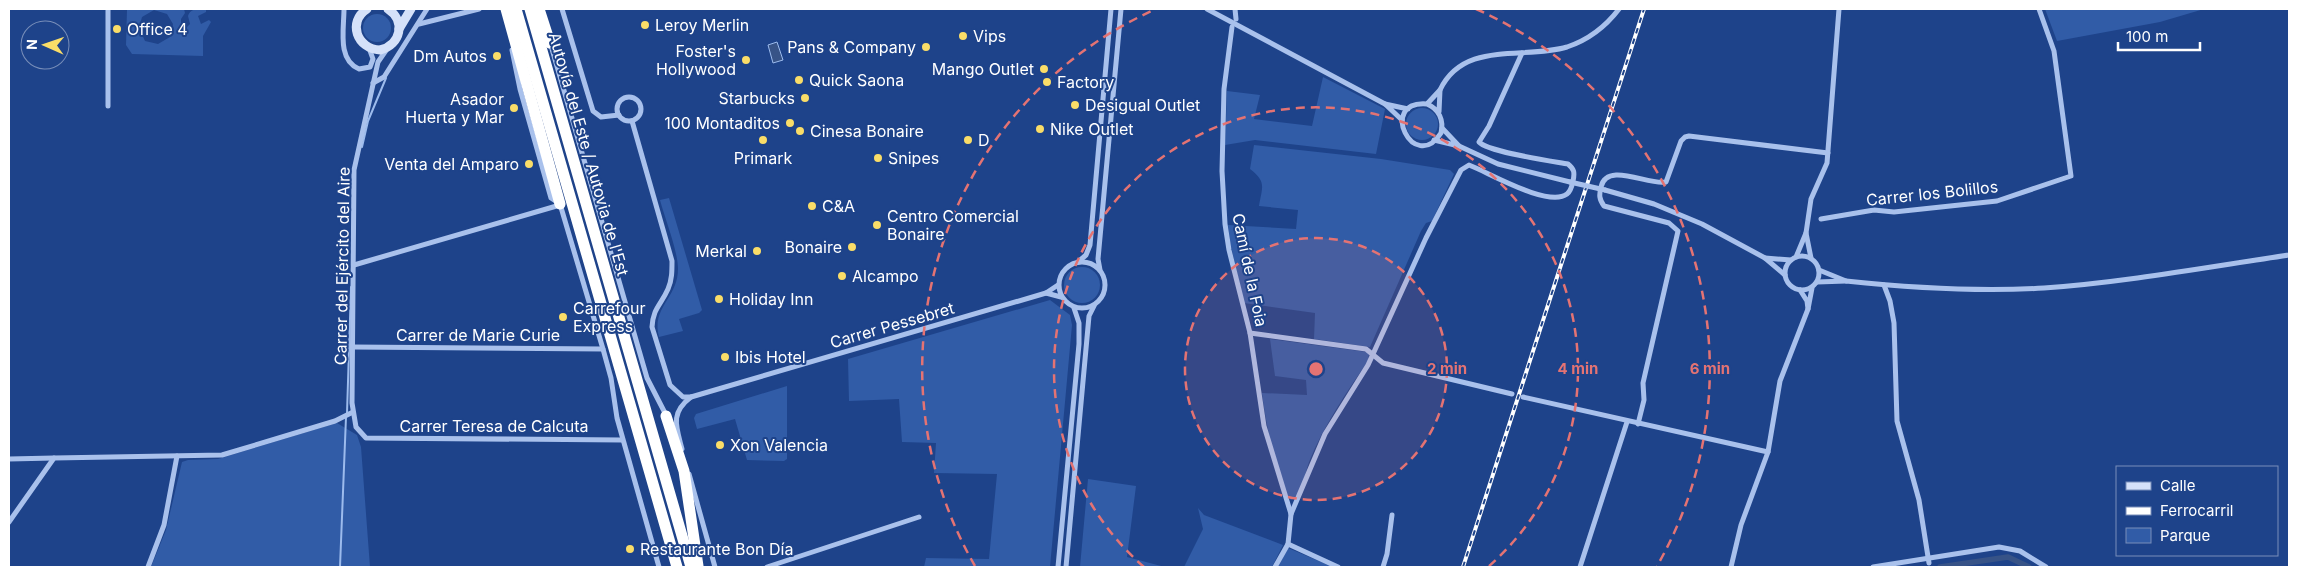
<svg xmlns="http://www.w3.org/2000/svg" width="2298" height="576" font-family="Inter,sans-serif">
<rect width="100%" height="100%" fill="#1e438a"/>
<g fill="#315ca7" fill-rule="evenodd">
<path d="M127 9H184L185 13 181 19V26L187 27 190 24 188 16C190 8 199 9 206 9V12L198 16 201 24 209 20 211 22 203 36V56L132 54 126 45ZM154 10 167 14 173 24 170 37 158 44 145 41 139 28 142 17Z"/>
<path d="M2045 9H2204L2160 22 2057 41Z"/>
<circle cx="377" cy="28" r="14"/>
<path d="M1323 77 1385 109 1376 154 1255 140 1225 145 1227 91 1260 95 1254 119 1312 126Z"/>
<circle cx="1422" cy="124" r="16"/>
<path d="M1254 145 1381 159 1450 170 1454 174 1432 221 1426 223 1421 231 1370 347 1314 339 1315 313 1244 303 1230 242 1228 225 1296 229 1298 210 1259 206C1262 187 1267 182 1250 169Z"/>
<path d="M669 198 702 310 699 313 679 319 683 331 659 337C651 307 678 298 678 269 678 251 665 219 660 200Z"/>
<circle cx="1082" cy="285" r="18"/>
<path d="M1050 300 1070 315 1072 325 1050 567H924L926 558 989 559 997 474 934 473 936 443 902 442 899 399 849 401 848 359Z"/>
<path d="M1270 339 1367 352 1369 354 1368 361C1346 393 1324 425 1309 462 1305 473 1302 495 1291 500 1278 488 1264 412 1262 393L1307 395 1306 380 1275 376Z"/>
<path d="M787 386V459L784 461 747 460 735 419 697 429 694 418 696 414Z"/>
<path d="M337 423 357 435 361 447 370 567H151L166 530 182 462 188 460 218 459Z"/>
<path d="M1088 479 1136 486 1127 557 1165 567H1080Z"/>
<path d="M1198 508 1204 515 1283 545 1272 567H1184L1203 529Z"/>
<path d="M1288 548 1333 567H1278Z"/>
</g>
<path fill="#375387" stroke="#9cbbed" d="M777 42 783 60 773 63 768 45Z"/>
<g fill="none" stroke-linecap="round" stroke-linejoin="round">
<g stroke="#9cbbed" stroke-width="2">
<path d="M362 147 368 121 386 78"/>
<path d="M347 413 351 287"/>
<path d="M340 567 346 417"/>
</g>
<path stroke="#375387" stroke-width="5.5" d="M1940 567 2008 557 2029 567"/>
<g stroke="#a9c1ec" stroke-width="5">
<path d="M108 9V106"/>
<path d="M344 9C344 29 337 60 359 69L370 67 373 59 369 48"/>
<path d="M562 9 593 111 601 117 619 115"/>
<path d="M1207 9 1385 104"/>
<path d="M1235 9 1236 19"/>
<path d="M419 24 479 9"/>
<path d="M1232 27 1224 89 1222 171 1225 224 1229 250 1250 333 1264 426 1291 514"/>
<path d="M550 42 647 378 666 415"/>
<path d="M387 49 378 62 354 170 352 403 356 427 366 438 622 440"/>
<path d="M512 50 520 89 551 198 560 204 603 349 611 378 617 418 659 567"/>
<path d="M373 83 384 77 427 9"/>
<path d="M1440 90C1464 40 1523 60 1567 47 1588 40 1606 26 1619 9"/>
<circle cx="629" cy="109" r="12"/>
<path d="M1427 104C1439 109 1444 120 1441 133 1414 175 1377 100 1427 104L1440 90 1439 112"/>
<path d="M1402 120 1385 104 1408 109"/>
<path d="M632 121 672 261C672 271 672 280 668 289 661 305 653 308 652 327L670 385 683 397H691L1046 293 1058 285"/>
<path d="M1434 140 1459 146 1442 128"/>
<path d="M1459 146 1498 164 1570 182"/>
<path d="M1605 190 1654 204 1702 224 1765 258 1785 275"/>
<path d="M1821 219 1874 210 1894 212 1997 201 2071 176 2054 51 2039 9"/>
<path d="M1806 233 1811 258"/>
<circle cx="1802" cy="273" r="17"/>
<path d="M1796 257 1806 233 1811 199 1827 163 1839 9"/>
<path d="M1765 258 1791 260"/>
<circle cx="1082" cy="285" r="23"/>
<path d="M1078 262 1086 255 1090 245 1111 9"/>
<path d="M354 265 560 205"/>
<path d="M1100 270 1098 259 1121 9"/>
<path d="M1846 281C1912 288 1978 292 2044 288 2126 282 2208 267 2289 255"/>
<path d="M1817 282 1846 281 1819 270"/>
<path d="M1884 285 1890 301 1894 323 1897 421 1919 500 1929 563"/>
<path d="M1800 290 1807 301 1808 309 1812 288"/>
<path d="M1046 293 1061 297"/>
<path d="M1250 333 1366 349 1383 363 1512 394"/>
<path d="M353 347 603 349"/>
<path d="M1523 397 1768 452"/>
<path d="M1638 424 1644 400 1643 383 1678 231 1669 223 1604 206C1599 199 1599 195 1601 187 1607 161 1649 186 1666 182L1681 141 1685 137 1689 136 1828 153"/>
<path d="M682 449C676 426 670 413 691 397"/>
<path d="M9 459 54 458"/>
<path d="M689 474 715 567"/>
<path d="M9 522 54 458 222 455 335 421 353 412"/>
<path d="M1288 544 1338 567"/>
<path d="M148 567 164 525 177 456"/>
<path d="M767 567 919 517"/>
<path d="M1058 567 1079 344V323L1074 308"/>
<path d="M1066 567 1089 316 1094 306"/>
<path d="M1275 567 1288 544 1291 514 1325 434 1368 365 1426 238 1461 170 1469 165C1488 172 1548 208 1567 194 1571 191 1572 186 1573 181 1575 172 1574 169 1568 164 1551 161 1488 152 1479 142L1489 126 1522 53"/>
<path d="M1383 567 1387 554 1392 515"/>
<path d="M1580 567 1627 422"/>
<path d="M1731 567 1741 525 1768 452 1780 381 1808 309"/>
<path d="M1873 567 1999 547 2020 551 2046 567"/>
</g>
<g stroke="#d5e1f9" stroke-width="9">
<path d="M367 9C347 22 357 49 380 50 401 45 406 21 388 9"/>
<path d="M399 29 411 9"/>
</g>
<g stroke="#fff" stroke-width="11">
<path d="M506 9 560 204"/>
<path d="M516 9 677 567"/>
<path d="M530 9 691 567"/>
<path d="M539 9 550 43"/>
<path d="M666 416 684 471 698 566"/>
</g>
<g stroke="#fff" stroke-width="4">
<path id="rail" d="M1463 567 1644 9"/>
</g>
<use href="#rail" stroke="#1e438a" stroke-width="2" stroke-dasharray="5.5" stroke-linecap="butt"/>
<path stroke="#a9c1ec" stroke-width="5" d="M1570 182 1605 190"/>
</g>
<circle cx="1316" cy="369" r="131" fill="#e47373" fill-opacity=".12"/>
<g fill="none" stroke="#e47373" stroke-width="2.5" stroke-dasharray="9 6">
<circle cx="1316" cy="369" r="131"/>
<path d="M1144 567A262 262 0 1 1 1488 567"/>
<path d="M975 566A394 394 0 0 1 1156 9M1476 9A394 394 0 0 1 1657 566"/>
</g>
<g fill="#fadd68" stroke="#1e438a" stroke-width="2">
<circle cx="645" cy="25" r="5"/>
<circle cx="117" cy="29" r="5"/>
<circle cx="963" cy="36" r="5"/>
<circle cx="926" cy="47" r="5"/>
<circle cx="497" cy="56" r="5"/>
<circle cx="746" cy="60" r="5"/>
<circle cx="1044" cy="69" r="5"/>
<circle cx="799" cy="80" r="5"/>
<circle cx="1047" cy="82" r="5"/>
<circle cx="805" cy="98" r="5"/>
<circle cx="1075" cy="105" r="5"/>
<circle cx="514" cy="108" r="5"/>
<circle cx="790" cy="123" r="5"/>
<circle cx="1040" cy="129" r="5"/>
<circle cx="800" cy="131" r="5"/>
<circle cx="763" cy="140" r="5"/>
<circle cx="968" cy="140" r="5"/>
<circle cx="878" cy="158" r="5"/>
<circle cx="529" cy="164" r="5"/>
<circle cx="812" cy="206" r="5"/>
<circle cx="877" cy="225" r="5"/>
<circle cx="852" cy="247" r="5"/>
<circle cx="757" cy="251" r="5"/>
<circle cx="842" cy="276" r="5"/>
<circle cx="719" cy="299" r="5"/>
<circle cx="563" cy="317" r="5"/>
<circle cx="725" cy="357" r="5"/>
<circle cx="720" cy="445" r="5"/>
<circle cx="630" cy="549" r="5"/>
</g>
<g text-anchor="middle" stroke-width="4" stroke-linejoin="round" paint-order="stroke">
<g font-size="16" fill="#fff" stroke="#1e438a" text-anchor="start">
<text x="655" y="31">Leroy Merlin</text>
<text x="127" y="35">Office 4</text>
<text x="973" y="42">Vips</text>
<text x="916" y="53" text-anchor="end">Pans &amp; Company</text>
<text x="736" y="57" text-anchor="end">Foster's<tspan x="736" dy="18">Hollywood</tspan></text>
<text x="487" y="62" text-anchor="end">Dm Autos</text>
<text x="1034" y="75" text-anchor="end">Mango Outlet</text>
<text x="809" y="86">Quick Saona</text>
<text x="1057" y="88">Factory</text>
<text x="795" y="104" text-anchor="end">Starbucks</text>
<text x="504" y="105" text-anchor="end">Asador<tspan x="504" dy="18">Huerta y Mar</tspan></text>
<text x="1085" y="111">Desigual Outlet</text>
<text x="780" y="129" text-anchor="end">100 Montaditos</text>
<text x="1050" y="135">Nike Outlet</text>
<text x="810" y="137">Cinesa Bonaire</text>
<text x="978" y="146">D</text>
<text x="763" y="164" text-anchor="middle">Primark</text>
<text x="888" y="164">Snipes</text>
<text x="519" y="170" text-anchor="end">Venta del Amparo</text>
<text x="822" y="212">C&amp;A</text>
<text x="887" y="222">Centro Comercial<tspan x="887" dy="18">Bonaire</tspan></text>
<text x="842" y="253" text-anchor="end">Bonaire</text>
<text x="747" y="257" text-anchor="end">Merkal</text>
<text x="852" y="282">Alcampo</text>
<text x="729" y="305">Holiday Inn</text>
<text x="573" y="314">Carrefour<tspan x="573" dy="18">Express</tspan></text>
<text x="735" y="363">Ibis Hotel</text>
<text x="730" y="451">Xon Valencia</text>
<text x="640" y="555">Restaurante Bon Día</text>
</g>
<g font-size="16" fill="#fff" stroke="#1e438a">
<text transform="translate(589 154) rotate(74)" y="6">Autovía del Este / Autovia de l'Est</text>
<text transform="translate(1932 193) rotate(-6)" y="6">Carrer los Bolillos</text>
<text transform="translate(342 266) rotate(-89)" y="6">Carrer del Ejército del Aire</text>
<text transform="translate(1250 270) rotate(78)" y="6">Camí de la Foia</text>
<text transform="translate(892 325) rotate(-16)" y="6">Carrer Pessebret</text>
<text x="478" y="341">Carrer de Marie Curie</text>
<text x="494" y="432">Carrer Teresa de Calcuta</text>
</g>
</g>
<circle cx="1316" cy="369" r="8" fill="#e47373" stroke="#1e438a" stroke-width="2.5"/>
<g font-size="15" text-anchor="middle" font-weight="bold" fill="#e47373" stroke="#1e438a" stroke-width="4" stroke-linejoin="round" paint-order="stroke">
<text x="1447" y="374">2 min</text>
<text x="1578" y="374">4 min</text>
<text x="1710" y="374">6 min</text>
</g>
<rect width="2298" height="576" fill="none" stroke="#ffffff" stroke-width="20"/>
<rect x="2116" y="466" width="162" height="90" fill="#1e438a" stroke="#788eb9"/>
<rect x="2126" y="482" width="25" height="8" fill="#d5e1f9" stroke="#788eb9"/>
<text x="2160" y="491" font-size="15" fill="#ffffff">Calle</text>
<rect x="2126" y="507" width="25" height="8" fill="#ffffff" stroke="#788eb9"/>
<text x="2160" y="516" font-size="15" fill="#ffffff">Ferrocarril</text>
<rect x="2126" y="528" width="25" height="15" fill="#315ca7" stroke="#788eb9"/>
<text x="2160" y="541" font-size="15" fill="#ffffff">Parque</text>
<g transform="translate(45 45) rotate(272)"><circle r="24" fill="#1e438a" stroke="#788eb9"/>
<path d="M0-4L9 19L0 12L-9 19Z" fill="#fadd68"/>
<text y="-8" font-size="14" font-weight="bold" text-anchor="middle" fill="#ffffff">N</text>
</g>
<path d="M2118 42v8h82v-8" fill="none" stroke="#ffffff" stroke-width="2.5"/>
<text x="2126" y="42" font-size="15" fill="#ffffff" stroke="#1e438a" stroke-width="4" paint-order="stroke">100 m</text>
</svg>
